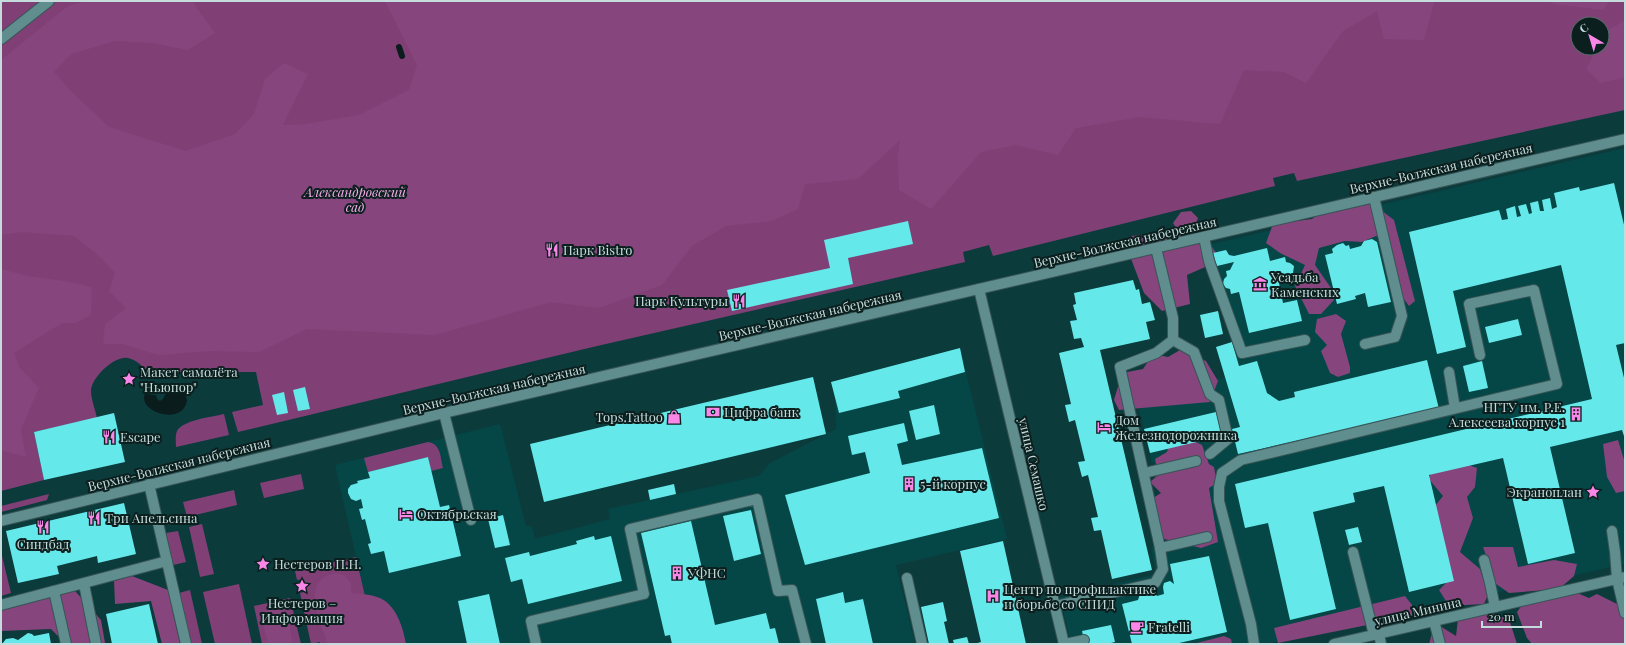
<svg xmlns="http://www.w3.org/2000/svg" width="1626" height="645" font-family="'Playfair Display',serif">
<rect width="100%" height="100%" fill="#0c3b3c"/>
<g fill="#054647">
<path d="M1625 148V564L1264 644H1071L1060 597 1156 574 1151 547 1211 532 1201 452 1152 463 1137 401 1225 377 1216 347 1232 342 1199 247Z"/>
<path d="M960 348 1007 539 896 565 915 644H376L335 465 500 424 526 526H532L535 539 610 519 608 509 759 476 770 463 836 429 835 396 831 382Z"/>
</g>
<g fill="#804076" fill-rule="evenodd">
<path d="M1 1H1625V110L1297 181 1294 173 1273 178 1275 186 993 256 989 245 963 252 965 262 597 346 238 432 232 412 263 405 256 372H148C142 366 137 360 128 358 115 355 92 377 91 390 91 399 95 409 97 418L34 432 44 480 1 491ZM1578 24H1602V48H1578Z"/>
<path d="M224 414 229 435 176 447C176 442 175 436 177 431 183 420 212 417 224 414Z"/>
<path d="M428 442C441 444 440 456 443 468L431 471 428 457 368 472 364 458Z"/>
<path d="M301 474 304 489 264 498 260 483Z"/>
<path d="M234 490 237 505 187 517 183 502Z"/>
<path d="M49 494 47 500 1 512V506Z"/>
<path d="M202 524 214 574 200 577 189 527Z"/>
<path d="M178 531 186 562 173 565 166 533Z"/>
<path d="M1 552 11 593 1 596Z"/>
<path d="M356 557 376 644H320V642L311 644 300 593 307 591 304 579 297 580 295 571Z"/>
<path d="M239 584 252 644H215L203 592Z"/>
<path d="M190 590 202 644H191L179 593Z"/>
<path d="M290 598 301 644H262L254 606Z"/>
</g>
<g fill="#86457c">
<path d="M87 1H192L215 33 188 50 153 43 115 41 71 54 54 72 72 92 109 127 186 151 235 134 254 114 265 79 284 63 308 74 283 125 306 124 359 115 409 90 417 65 385 1H1433L1434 3 1424 40 1384 39 1377 11 1343 31 1306 83 1284 72 1244 70 1220 124 1140 117 1076 128 1058 155 1016 145 981 152 931 209 899 190 898 156 900 140 858 179 805 184 798 209 772 221 726 226 692 246 662 285 599 308 551 302 435 335 307 329 259 352 210 351 158 355 122 344H103L105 324 126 308 109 291 115 273 98 255 74 236 21 232 1 235V60L68 6Z"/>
<path d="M1549 1H1609L1603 10 1553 4Z"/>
<path d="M1625 20V77L1601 83 1586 69 1597 48H1602C1602 30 1611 29 1625 20Z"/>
<path d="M1373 204 1394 220 1415 301 1409 306 1388 278 1381 238 1376 236 1362 242 1345 241 1319 248 1315 265 1331 288 1334 300 1321 314H1309L1295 286 1305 265 1280 253 1266 243 1273 224 1312 219 1329 205Z"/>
<path d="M1191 211 1198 218 1192 234 1208 241 1221 260 1187 275 1190 304 1162 311 1144 293 1130 256 1132 236 1178 231 1173 223 1181 212Z"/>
<path d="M1 269 27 276 64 281 92 287 91 315 76 323H62L14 353 20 368 39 388 21 429 26 457 1 450Z"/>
<path d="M1336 314 1346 321 1341 334 1350 367V373L1338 377 1330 373 1321 351 1327 345 1315 332 1317 319Z"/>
<path d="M1180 350 1206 361 1218 381 1210 402 1119 410 1114 400 1122 373 1143 369 1153 354 1168 357Z"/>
<path d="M1186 437 1202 445 1209 464 1214 467 1217 483 1209 488 1218 542 1201 548 1152 536 1145 503 1161 493 1150 482 1158 475 1155 459 1167 452 1170 439Z"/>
<path d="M1618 440 1625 463V491L1616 493 1607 477 1603 444Z"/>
<path d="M1455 460 1477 468 1475 487 1467 497 1473 518 1460 552 1480 569 1488 595 1484 604 1449 606 1439 590 1450 579 1430 512 1443 496 1428 478 1440 462Z"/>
<path d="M1483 547H1513L1518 567 1554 560 1577 564 1574 576 1559 589 1509 593 1496 584Z"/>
<path d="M337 573 345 576 351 583V593C360 594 369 594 377 597 396 603 403 627 406 644H328C322 629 307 595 320 581 324 576 331 574 337 573Z"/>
<path d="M132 576 168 590 180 644H162L151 601 115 604 114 581Z"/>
<path d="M68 583 101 620 105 643 66 644 51 629 1 631V614L5 600Z"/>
<path d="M1568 589 1589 598 1597 594 1617 604 1625 594V644H1532L1527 638 1517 612 1527 598Z"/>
<path d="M1405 596 1412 605V616L1278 643 1274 628Z"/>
<path d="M1486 605 1491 614 1509 619 1517 644H1429L1433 629 1440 626 1456 636 1458 619 1474 617 1478 606Z"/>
<path d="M276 607C290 612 290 628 292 641L290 644H269C265 633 261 622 265 611Z"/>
<path d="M1224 636 1231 639 1232 644H1193Z"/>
</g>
<path fill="#0b1c1c" d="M174 389C182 390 186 393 187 401 182 427 137 411 145 394L156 395 157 399 160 401 163 399 166 393Z"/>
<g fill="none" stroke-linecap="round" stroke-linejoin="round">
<path stroke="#0b1c1c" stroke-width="6" d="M399 47 402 56"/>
</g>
<g fill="#65e8ea">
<path d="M1614 183 1625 229V343L1616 345 1625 382V439L1622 430 1550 447 1575 553 1528 564 1503 458 1429 475 1454 581 1409 592 1384 486 1353 493 1355 502 1313 512 1336 609 1290 620 1268 523 1245 528 1235 484 1592 399 1561 265 1453 291 1466 347 1437 354 1409 232 1499 210 1502 220 1508 219 1506 209 1515 206 1517 217 1521 216 1518 206 1526 204 1529 214 1532 213 1530 203 1538 201 1540 211H1544L1542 200 1550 198 1552 209 1557 207 1554 193 1579 187 1580 191Z"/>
<path d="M908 221 913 244 848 258 853 284 732 311 727 290 830 268 824 240Z"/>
<path d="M1372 239 1377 242 1391 302 1368 307 1365 293 1355 296 1356 299 1337 304 1325 255 1333 253 1332 249 1337 245 1343 243 1346 246 1349 245 1350 249 1361 246 1364 241Z"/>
<path d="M1267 248 1270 261 1285 257 1286 262 1290 263 1294 266 1293 273 1289 275 1291 280 1279 283 1283 303 1297 300 1302 321 1249 333 1239 292 1231 294 1230 289 1226 288 1223 284 1224 279 1227 276 1226 271 1230 270 1234 262 1217 266 1213 253 1226 250 1229 255 1234 256Z"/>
<path d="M1133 280 1136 290 1139 289 1142 304 1150 302 1155 320 1146 322 1150 339 1100 350 1152 570 1112 579 1101 530 1094 531 1091 518 1098 517 1088 475 1082 477 1078 462 1085 461 1075 420 1069 422 1065 405 1071 404 1059 353 1084 347 1081 338 1074 339 1070 321 1077 320 1073 305 1076 304 1074 293Z"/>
<path d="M1218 311 1223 334 1205 338 1200 315Z"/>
<path d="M1518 319 1522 335 1489 343 1485 327Z"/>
<path d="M1232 342 1239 366 1257 361 1267 393 1279 401 1295 397 1294 392 1427 360 1439 409 1238 454 1232 429 1240 427 1216 347Z"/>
<path d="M960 348 965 372 898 391 900 398 839 413 831 382Z"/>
<path d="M1482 361 1488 388 1469 392 1463 366Z"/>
<path d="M813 377 826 434 544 502 530 444Z"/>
<path d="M305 387 310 409 298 411 293 390Z"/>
<path d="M284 392 288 413 277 415 272 395Z"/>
<path d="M934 405 940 434 916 440 909 411Z"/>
<path d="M1216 412 1222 436 1150 453 1144 429Z"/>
<path d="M114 413 125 462 44 480 34 432Z"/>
<path d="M904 423 908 441 897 444 902 465 982 448 999 518 805 565 785 495 870 473 865 452 852 455 848 436Z"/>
<path d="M428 457 440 507 449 505 461 556 389 573 384 551 371 554 368 544 371 543 365 519 362 520 359 509 363 508 361 499 356 501 351 499 348 493V489L351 485 358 483 357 481 370 478 368 472Z"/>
<path d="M674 484 676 494 650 500 648 490Z"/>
<path d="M124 503 136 554 98 563 97 556 57 566 59 574 18 583 6 531Z"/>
<path d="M751 510 761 554 734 561 723 516Z"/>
<path d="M503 515 510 545 495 548 488 519Z"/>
<path d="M691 521 715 625 766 613 770 629 775 628 779 644H672L670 635 665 636 641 533Z"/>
<path d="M1358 527 1362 542 1349 545 1345 530Z"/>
<path d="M594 536 595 540 611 536 622 581 528 604 522 579 511 582 505 558 529 552 530 556 577 544 576 541Z"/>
<path d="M1003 541 1026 644H974L981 642 960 551Z"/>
<path d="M1209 556 1227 632 1175 644H1132L1122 604 1138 600 1140 594 1146 591H1153L1157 596 1164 594 1163 587 1164 583 1170 581 1174 584 1170 564Z"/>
<path d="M843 592 845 603 863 599 873 644H826L816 599Z"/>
<path d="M489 594 500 644H467L458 601Z"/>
<path d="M943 602 947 621 944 622 949 644H929L921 607Z"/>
<path d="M149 604 158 644H112L106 614Z"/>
<path d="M1111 625 1115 642 1107 644H1085L1082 631Z"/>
<path d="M28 633 32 634 34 636 49 633 51 644H2L6 639 13 638 18 640Z"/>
<path d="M967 637 969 644H954L953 640Z"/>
</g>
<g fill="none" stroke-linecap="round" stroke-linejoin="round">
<g stroke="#375556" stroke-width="12">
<g id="lane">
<path d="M1204 237 1209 261 1242 353 1305 340"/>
<path d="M1173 340 1194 352 1210 394 1219 400 1228 439 1210 454"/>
<path d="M1365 344 1395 337 1402 316 1374 197"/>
<path d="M1449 372 1455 408"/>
<path d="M444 413 471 520"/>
<path d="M1144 473 1196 461"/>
<path d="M1612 531 1615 552 1617 579 1625 613"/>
<path d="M1160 548 1207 537"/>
<path d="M1353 552 1374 635"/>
<path d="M1484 560 1490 583 1495 607"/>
<path d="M907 578 922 644"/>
<path d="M84 584 96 644"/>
<path d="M54 591 66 644"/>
<path d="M1 605 167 561"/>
<path d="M1055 606 1155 583 1163 569 1160 548 1120 367 1156 353 1173 340V318L1156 248"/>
<path d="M1434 621 1440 644"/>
<path d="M1379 634 1381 644"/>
<path d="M536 644 531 621 644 594 630 529 757 499 778 591 792 590 806 644"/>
<path d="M1065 644 1084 640"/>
<path d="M1254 644 1251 624 1219 501V487L1222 473 1241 460 1557 384 1534 290 1469 304 1480 355"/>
</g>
</g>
<g stroke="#375556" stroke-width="12">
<g id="street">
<path d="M1 39 49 1"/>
<path d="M979 289 1064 644"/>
<path d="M149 484 186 644"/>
<path d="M1 521 444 413 1625 139"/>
</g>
</g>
<g stroke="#375556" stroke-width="12">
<path id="secondary" d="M1334 644 1625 577"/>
</g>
<use href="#lane" stroke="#608d8d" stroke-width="10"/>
<use href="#street" stroke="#608d8d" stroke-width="10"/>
<use href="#secondary" stroke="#608d8d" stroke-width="10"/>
</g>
<defs>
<g id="restaurant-bare" transform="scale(1.08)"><path d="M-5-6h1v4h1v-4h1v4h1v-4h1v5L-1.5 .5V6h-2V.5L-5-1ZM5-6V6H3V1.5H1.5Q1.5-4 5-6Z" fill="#fa87e8" stroke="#0c1f1f" stroke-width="2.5" paint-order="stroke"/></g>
<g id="museum-bare" transform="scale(1.08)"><path d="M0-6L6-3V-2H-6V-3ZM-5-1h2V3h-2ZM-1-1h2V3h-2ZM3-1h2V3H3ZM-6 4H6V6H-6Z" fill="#fa87e8" stroke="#0c1f1f" stroke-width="2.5" paint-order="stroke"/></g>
<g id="sight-bare" transform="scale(1.08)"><path d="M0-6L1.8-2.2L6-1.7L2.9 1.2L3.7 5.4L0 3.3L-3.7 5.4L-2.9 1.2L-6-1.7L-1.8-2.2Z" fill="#fa87e8" stroke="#0c1f1f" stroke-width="2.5" paint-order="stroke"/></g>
<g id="bank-bare" transform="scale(1.08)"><path d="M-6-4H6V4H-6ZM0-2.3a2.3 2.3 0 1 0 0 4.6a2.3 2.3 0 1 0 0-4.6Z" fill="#fa87e8" stroke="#0c1f1f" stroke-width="2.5" paint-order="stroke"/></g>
<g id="building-bare" transform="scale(1.08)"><path d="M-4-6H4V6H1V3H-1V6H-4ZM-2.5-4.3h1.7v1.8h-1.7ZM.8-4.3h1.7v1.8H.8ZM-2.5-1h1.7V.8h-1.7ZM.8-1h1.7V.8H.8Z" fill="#fa87e8" stroke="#0c1f1f" stroke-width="2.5" paint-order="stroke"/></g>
<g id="shop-bare" transform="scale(1.08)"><path d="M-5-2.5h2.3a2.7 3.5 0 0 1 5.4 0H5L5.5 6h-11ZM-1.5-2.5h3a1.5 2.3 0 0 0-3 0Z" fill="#fa87e8" stroke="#0c1f1f" stroke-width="2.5" paint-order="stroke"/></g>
<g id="hotel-bare" transform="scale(1.08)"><path d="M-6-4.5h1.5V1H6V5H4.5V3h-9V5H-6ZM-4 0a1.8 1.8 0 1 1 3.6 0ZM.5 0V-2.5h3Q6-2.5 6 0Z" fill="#fa87e8" stroke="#0c1f1f" stroke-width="2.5" paint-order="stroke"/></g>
<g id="hospital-bare" transform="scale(1.08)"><path d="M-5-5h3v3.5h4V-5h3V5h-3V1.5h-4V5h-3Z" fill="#fa87e8" stroke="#0c1f1f" stroke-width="2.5" paint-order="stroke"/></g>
<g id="cafe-bare" transform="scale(1.08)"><path d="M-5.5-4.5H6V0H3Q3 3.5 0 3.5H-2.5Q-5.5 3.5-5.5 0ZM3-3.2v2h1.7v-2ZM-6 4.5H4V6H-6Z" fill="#fa87e8" stroke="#0c1f1f" stroke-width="2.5" paint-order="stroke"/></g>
</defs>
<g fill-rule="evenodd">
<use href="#restaurant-bare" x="552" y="250"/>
<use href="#museum-bare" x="1260" y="284"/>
<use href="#restaurant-bare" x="739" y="301"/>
<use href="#sight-bare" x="129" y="379"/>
<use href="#bank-bare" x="713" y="412"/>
<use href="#building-bare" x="1576" y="414"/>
<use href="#shop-bare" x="674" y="417"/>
<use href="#hotel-bare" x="1104" y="427"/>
<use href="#restaurant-bare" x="109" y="437"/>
<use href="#building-bare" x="909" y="484"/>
<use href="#sight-bare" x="1593" y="492"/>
<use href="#hotel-bare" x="406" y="514"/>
<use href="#restaurant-bare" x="94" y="518"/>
<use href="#restaurant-bare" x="43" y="527"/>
<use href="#sight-bare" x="263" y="564"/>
<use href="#building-bare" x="677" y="573"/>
<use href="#sight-bare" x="302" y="586"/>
<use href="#hospital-bare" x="993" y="596"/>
<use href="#cafe-bare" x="1137" y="627"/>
</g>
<g text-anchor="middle" stroke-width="4" stroke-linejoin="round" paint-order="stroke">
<g font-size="13" fill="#c6dcdc" stroke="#0c1f1f">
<text transform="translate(1441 168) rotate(-13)" y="5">Верхне-Волжская набережная</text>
<text transform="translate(1125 242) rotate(-13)" y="5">Верхне-Волжская набережная</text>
<text transform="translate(810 315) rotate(-13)" y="5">Верхне-Волжская набережная</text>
<text transform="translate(494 389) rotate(-13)" y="5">Верхне-Волжская набережная</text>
<text transform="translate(179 464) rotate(-14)" y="5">Верхне-Волжская набережная</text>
<text transform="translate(1034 464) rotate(77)" y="5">улица Семашко</text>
<text transform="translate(1418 611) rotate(-13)" y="5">улица Минина</text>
</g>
<g font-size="13" font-style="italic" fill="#f9afec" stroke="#0c1f1f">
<text x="355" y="197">Александровский<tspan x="355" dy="15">сад</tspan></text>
</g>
<g font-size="13" fill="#c6dcdc" stroke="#0c1f1f" text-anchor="start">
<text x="563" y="255">Парк Bistro</text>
<text x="1271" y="282">Усадьба<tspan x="1271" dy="15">Каменских</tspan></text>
<text x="728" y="306" text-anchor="end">Парк Культуры</text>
<text x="140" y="377">Макет самолёта<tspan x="140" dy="15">"Ньюпор"</tspan></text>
<text x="1565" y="412" text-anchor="end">НГТУ им. Р.Е.<tspan x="1565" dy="15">Алексеева корпус 1</tspan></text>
<text x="724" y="417">Цифра банк</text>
<text x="663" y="422" text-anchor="end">Tops.Tattoo</text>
<text x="1115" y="425">Дом<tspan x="1115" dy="15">Железнодорожника</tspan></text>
<text x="120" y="442">Escape</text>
<text x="920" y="489">5-й корпус</text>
<text x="1582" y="497" text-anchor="end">Экраноплан</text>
<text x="417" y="519">Октябрьская</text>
<text x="105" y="523">Три Апельсина</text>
<text x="43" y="549" text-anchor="middle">Синдбад</text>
<text x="274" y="569">Нестеров П.Н.</text>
<text x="688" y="578">УФНС</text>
<text x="1004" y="594">Центр по профилактике<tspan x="1004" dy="15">и борьбе со СПИД</tspan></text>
<text x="302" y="608" text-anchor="middle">Нестеров –<tspan x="302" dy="15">Информация</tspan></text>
<text x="1148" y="632">Fratelli</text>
</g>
</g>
<rect width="1626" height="645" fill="none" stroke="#c6dcdc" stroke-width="4"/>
<g transform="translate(1590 36) rotate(322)"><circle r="19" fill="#0c1f1f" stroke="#566b6b"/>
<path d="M0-3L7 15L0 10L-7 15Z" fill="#fa87e8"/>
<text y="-6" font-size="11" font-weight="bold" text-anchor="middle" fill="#c6dcdc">С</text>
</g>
<path d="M1482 621v6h59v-6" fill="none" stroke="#c6dcdc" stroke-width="2"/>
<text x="1488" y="621" font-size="12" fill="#c6dcdc" stroke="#0c1f1f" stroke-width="3" paint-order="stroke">20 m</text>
</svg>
